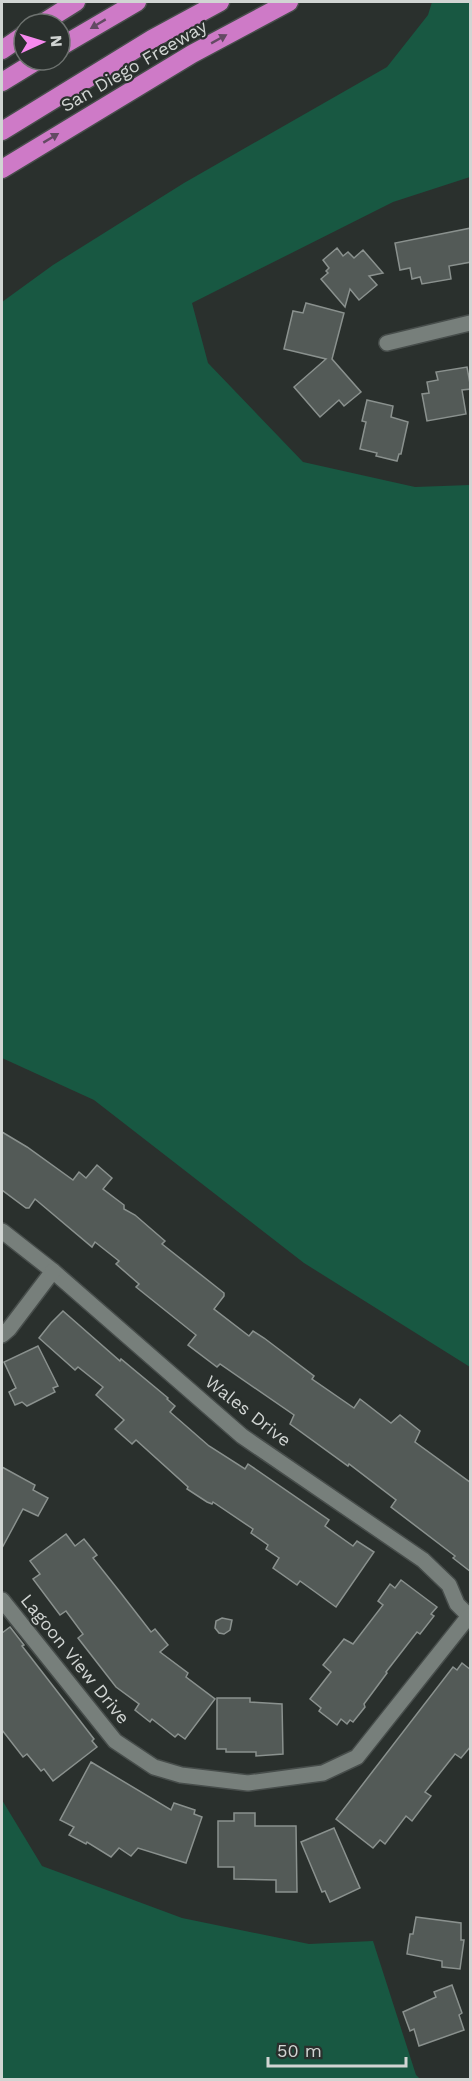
<svg xmlns="http://www.w3.org/2000/svg" width="472" height="2081" font-family="'Work Sans',sans-serif">
<rect width="100%" height="100%" fill="#2a302d"/>
<g fill="#185842">
<path d="M432 2H470V177L393 202 192 303 208 363 303 462 415 487 470 485V1367L304 1263 94 1100 2 1058V302L53 265 184 183 387 67 428 15Z"/>
<path d="M2 1800 42 1866 182 1918 309 1944 373 1941 416 2075 420 2079H2Z"/>
</g>
<g fill="#535a57" stroke="#8a918e" stroke-width="1.5">
<path d="M471 228V262L449 266 451 279 422 284 420 277 412 279 410 268 400 270 395 243Z"/>
<path d="M337 248 343 256 348 252 354 258 363 250 383 273 369 276 377 285 359 300 350 289 345 307 321 279 328 273 326 271 329 268 323 260Z"/>
<path d="M306 303 344 313 332 359 361 392 344 406 339 400 320 417 294 387 326 359 284 349 293 311 303 313Z"/>
<path d="M467 367 471 389 462 390 466 414 427 421 422 394 429 393 427 382 438 380 436 372Z"/>
<path d="M367 400 393 406 391 417 408 422 401 454H399L397 461 376 456 377 453 360 449 366 422 362 421Z"/>
<path d="M2 1132 27 1147 73 1180 79 1172 86 1178 97 1165 112 1178 103 1189 124 1205V1209L135 1215 165 1241 162 1244 224 1293V1296L214 1309 249 1336 253 1331 264 1338 314 1376 312 1379 354 1408 360 1399 391 1423 400 1415 420 1431 415 1442 471 1483V1572L453 1558 455 1556 391 1507 396 1500 349 1464 348 1466 290 1424 294 1415 220 1364 217 1367 188 1345 196 1335 136 1287 139 1284 116 1264 119 1261 95 1242 92 1247 35 1199 29 1208H26L2 1190Z"/>
<path d="M63 1311 120 1361 121 1359 168 1398 167 1399 175 1406 170 1412 209 1446 245 1469 248 1464 329 1520 325 1526 353 1546 357 1541 374 1552 336 1607 300 1581 297 1585 273 1568 279 1558 266 1549 268 1545 251 1533 253 1529 213 1502 212 1504 207 1502 187 1489 188 1487 136 1440 132 1444 115 1429 124 1420 96 1395 103 1387 78 1367 75 1370 39 1338 51 1323Z"/>
<path d="M38 1346 58 1386 53 1388 55 1392 27 1406 22 1402 15 1405 9 1392 16 1388 4 1362Z"/>
<path d="M2 1467 35 1485 33 1490 48 1498 38 1516 23 1509 2 1548Z"/>
<path d="M66 1534 75 1546 84 1539 97 1555 93 1558 120 1592 151 1632 155 1629 168 1645 160 1652 188 1673 186 1677 215 1699 185 1739 178 1734 175 1737 152 1719 150 1722 135 1710 139 1704 116 1687 78 1638 83 1634 66 1611 60 1615 33 1579 40 1574 30 1561Z"/>
<path d="M401 1580 437 1607 431 1614 434 1616 420 1634 417 1632 386 1672 387 1673 364 1704 365 1707 353 1722 350 1720 347 1724 341 1719 337 1725 319 1711 321 1708 310 1699 331 1672 323 1665 344 1639 353 1644 383 1605 378 1601 390 1584 395 1588Z"/>
<path d="M222 1618 232 1620 230 1630 224 1634 219 1633 215 1628 216 1621Z"/>
<path d="M10 1627 24 1645 22 1646 94 1739 92 1741 97 1747 53 1781 44 1769 41 1771 27 1754 23 1757 2 1730V1633Z"/>
<path d="M462 1663 471 1670V1746L461 1758 455 1754 425 1792 431 1796 412 1821 406 1816 385 1844 380 1840 373 1848 336 1819 453 1667 457 1670Z"/>
<path d="M217 1698H250V1702L282 1704 283 1754 256 1756V1752H226V1749H217Z"/>
<path d="M91 1762 171 1810 174 1803 195 1810 194 1814 202 1817 186 1863 138 1848 131 1856 119 1848 111 1857 87 1842 86 1844 69 1835 74 1827 60 1820Z"/>
<path d="M234 1813H255V1826H296L297 1892H276V1880L234 1879V1867H218V1821H234Z"/>
<path d="M334 1828 360 1888 330 1902 325 1891 322 1892 301 1842Z"/>
<path d="M416 1917 461 1923V1940H464L460 1969 442 1967V1961L407 1954 410 1934H413Z"/>
<path d="M452 1985 462 2013 459 2015 464 2030 419 2046 414 2029 410 2031 403 2012 436 1997 434 1992Z"/>
</g>
<g fill="none" stroke-linecap="round" stroke-linejoin="round">
<g stroke="#474d4b" stroke-width="18">
<g id="minor">
<path d="M387 343 470 323"/>
<path d="M2 1231 53 1271 242 1436 423 1560 449 1585 457 1604 470 1617"/>
<path d="M2 1335 9 1329 53 1271"/>
<path d="M2 1600 115 1741 154 1767 181 1775 248 1783 323 1773 357 1757 469 1616"/>
</g>
</g>
<g stroke="#474d4b" stroke-width="21">
<g id="motorway">
<path d="M41 24 76 2"/>
<path d="M60 47 137 2"/>
<path d="M2 50 24 35"/>
<path d="M2 82 38 60"/>
<path d="M2 131 152 39 220 2"/>
<path d="M2 169 192 54 289 2"/>
</g>
</g>
<use href="#minor" stroke="#777f7b" stroke-width="15"/>
<use href="#motorway" stroke="#ce7ac7" stroke-width="18"/>
</g>
<defs><path id="oneway-solid" d="M-6-.8H1V-3.2L6.5 0L1 3.2V.8H-6Z" transform="scale(1.5)"/></defs>
<g fill="#634a63">
<use href="#oneway-solid" transform="translate(98 24) rotate(149)"/>
<use href="#oneway-solid" transform="translate(219 39) rotate(-29)"/>
<use href="#oneway-solid" transform="translate(51 138) rotate(-31)"/>
</g>
<g text-anchor="middle" stroke-width="4.5" stroke-linejoin="round" paint-order="stroke">
<g font-size="18" fill="#d1d5d3" stroke="#2a302d">
<text transform="translate(134 66) rotate(-30)" y="6">San Diego Freeway</text>
<text transform="translate(248 1411) rotate(38)" y="6">Wales Drive</text>
<text transform="translate(75 1659) rotate(51)" y="6">Lagoon View Drive</text>
</g>
</g>
<rect width="472" height="2081" fill="none" stroke="#d1d5d3" stroke-width="6"/>
<g transform="translate(42 42) rotate(86)"><circle r="28" fill="#2a302d" stroke="#6d726f" stroke-width="1.5"/>
<path d="M0-4.5L10 22L0 15L-10 22Z" fill="#f689ee"/>
<text y="-9" font-size="16" font-weight="bold" text-anchor="middle" fill="#d1d5d3">N</text>
</g>
<path d="M268 2057v9h138v-9" fill="none" stroke="#d1d5d3" stroke-width="3"/>
<text x="277" y="2057" font-size="18" fill="#d1d5d3" stroke="#2a302d" stroke-width="4.5" paint-order="stroke">50 m</text>
</svg>
